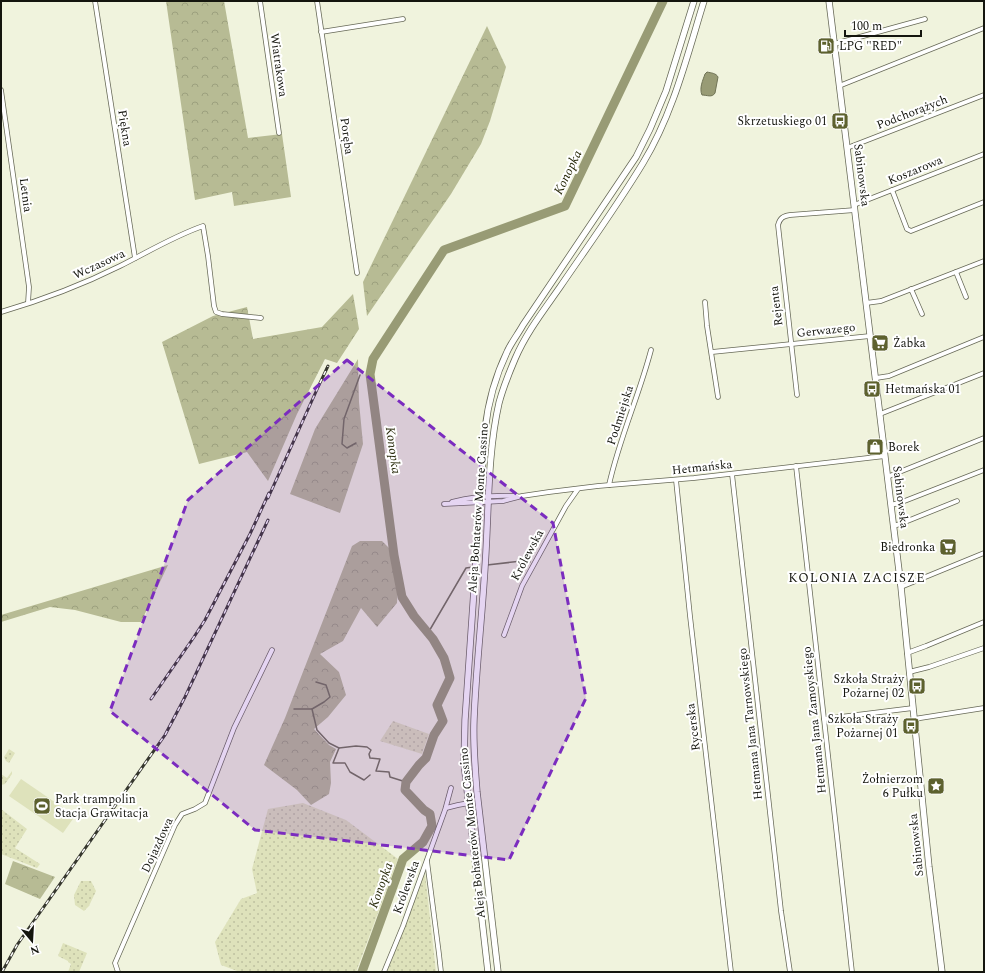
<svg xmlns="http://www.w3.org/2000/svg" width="985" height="973" font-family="Spectral,serif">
<defs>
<pattern id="grass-dots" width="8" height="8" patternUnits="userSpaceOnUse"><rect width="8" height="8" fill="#dee2bb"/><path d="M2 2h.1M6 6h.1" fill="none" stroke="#bec1a0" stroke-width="1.8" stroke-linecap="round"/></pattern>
<pattern id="forest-crowns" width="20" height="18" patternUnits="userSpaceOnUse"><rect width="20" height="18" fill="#b7bb94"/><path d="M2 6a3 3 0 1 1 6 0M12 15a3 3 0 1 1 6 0" fill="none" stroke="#9ca07e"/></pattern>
</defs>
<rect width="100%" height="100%" fill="#f0f3dd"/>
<g fill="url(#grass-dots)">
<path d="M393 721 429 734 422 754 380 741Z"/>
<path d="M9 749 15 753 9 763 6 761 4 757Z"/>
<path d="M12 771V774L5 784 1 785V774L7 778Z"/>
<path d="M303 803 346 820 398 859 356 972H240L221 965 215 942 241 899 257 893 252 869 268 809Z"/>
<path d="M1 809 27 829 15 848 40 864 37 868 1 854Z"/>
<path d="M425 873 436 972H387Z"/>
<path d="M81 881H91L96 891 89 906 84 911 75 905 74 895Z"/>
<path d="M63 943 87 953 79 972H68L71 964 68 962V961L58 956Z"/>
</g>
<g fill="url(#forest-crowns)">
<path d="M166 1H224L248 138 282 134 291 197 234 206 232 192 195 200Z"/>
<path d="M487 26 506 67 490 121 481 144 451 194 367 316 363 282Z"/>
<path d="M353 294 359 329 337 363 325 359 297 414 268 481 247 452 199 464 162 342 213 316 247 307 253 339 322 327Z"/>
<path d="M358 359 359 402 363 444 340 513 290 494 315 429Z"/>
<path d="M360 541H382L399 558 397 603 377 627 361 608 343 641 320 654 339 672 346 695 328 717 314 729 329 745 336 749 330 762 331 783 329 794 311 805 297 790 264 765 285 718 352 546Z"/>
<path d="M168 565 141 622H121L75 610 50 607 1 622V615Z"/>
<path d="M13 861 55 877 40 899 5 884Z"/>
</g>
<path fill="#dee2bb" d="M21 779 75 816 63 833 9 796Z"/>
<path fill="#989b75" stroke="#707356" d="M707 72C711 73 716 73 718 77L715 93C712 98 707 95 702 95 699 88 703 80 705 74Z"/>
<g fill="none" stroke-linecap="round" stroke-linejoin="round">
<g stroke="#707356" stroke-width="1.5">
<path d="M356 443 347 448 342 444 344 419 360 375"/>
<path d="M487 565 522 561 530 562"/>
<path d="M428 633 466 568 473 567"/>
<path d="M316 682 326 685 330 697 324 702 312 709 317 730 329 743 339 748 356 746 367 747 371 750 369 754 370 758 380 759 376 771 389 772 390 777 406 782"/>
<path d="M294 709H312"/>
<path d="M339 748 333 763H345L350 772 364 780 370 775"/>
</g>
<path stroke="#989b75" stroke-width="9" d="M362 972 403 859 423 842 432 826 430 814 424 810 405 790 406 782 419 765 426 758 434 735 443 721 437 705 450 678 444 658 433 639 414 616 402 597 394 555 370 374 373 359 444 250 565 206 663 1"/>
<g stroke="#676957" stroke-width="5.5">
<g id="street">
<path d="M95 1 135 258"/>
<path d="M260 1 279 133"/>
<path d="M317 1 357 273"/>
<path d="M321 32 403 19"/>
<path d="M834 44 925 19"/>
<path d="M839 86 984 28"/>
<path d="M1 90 29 287 28 303"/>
<path d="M847 148 984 95"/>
<path d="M892 190 907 229 911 231 984 202"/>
<path d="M854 205 984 154"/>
<path d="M956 272 966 297"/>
<path d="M911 289 922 314"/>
<path d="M705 302 707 326 718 397"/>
<path d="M866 303 881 301 984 261"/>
<path d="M1 312C42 300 82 285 120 266 148 252 174 236 203 226L208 256 214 306 216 312 222 314 261 318"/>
<path d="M712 352 870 336"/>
<path d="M876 378 889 376 984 337"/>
<path d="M797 395 778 225C780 218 783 216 790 215L855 210"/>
<path d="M880 414 984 373"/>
<path d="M796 466 852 972"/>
<path d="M732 474 781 911 790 972"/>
<path d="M887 477 984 438"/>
<path d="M676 480 690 616 731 972"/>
<path d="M609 485C619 439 639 396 651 350"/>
<path d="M452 502C474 496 495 495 517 496"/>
<path d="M444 504 503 501 522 496 549 492 598 486 694 478 885 456"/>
<path d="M891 505 902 502 984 470"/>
<path d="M893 526 900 524 957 501"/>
<path d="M901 587 984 553"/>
<path d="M504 635 522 586 566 506 578 489"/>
<path d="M907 653 926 646 984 622"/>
<path d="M909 672 929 667 984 648"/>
<path d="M824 719 913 708"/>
<path d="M914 719 984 708"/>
<path d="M446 808 458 805 469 803"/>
<path d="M427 861 439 954 441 972"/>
<path d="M118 972 115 963 175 825 182 814 195 809 205 803 234 728 272 650"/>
<path d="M384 972 403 926 445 810 451 788"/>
</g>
</g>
<g stroke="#676957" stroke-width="7">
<g id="secondary">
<path d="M829 1 901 587 929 867 942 972"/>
<path d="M488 972 464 763 465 720 485 430C488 403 495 377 507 352 511 343 518 334 523 325L636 157 650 129 666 91 694 1"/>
<path d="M498 972 477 792C475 768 473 744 474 720 476 669 482 618 485 567 489 513 487 456 499 403 503 388 509 373 515 359 526 333 544 310 560 287 588 246 617 206 643 163 673 114 687 56 704 1"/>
</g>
</g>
<use href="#street" stroke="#fff" stroke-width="4"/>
<use href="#secondary" stroke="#fff" stroke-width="5.5"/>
<g stroke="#36372e" stroke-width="3">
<g id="rail">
<path d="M268 498 319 385 328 366"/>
<path d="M151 699 194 637 205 620 250 534 269 493"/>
<path d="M2 972 17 945 165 735 185 697 268 520"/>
</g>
</g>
<use href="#rail" stroke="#fff" stroke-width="1.5" stroke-dasharray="4.5" stroke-linecap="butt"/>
</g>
<path fill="#7b2cbf" fill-opacity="0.2" stroke="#7b2cbf" stroke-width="3" stroke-dasharray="8 5" stroke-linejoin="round" d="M347 360 553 523 586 698 509 860 255 830 110 711 188 500Z"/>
<defs>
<g id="fuel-square" transform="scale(0.9)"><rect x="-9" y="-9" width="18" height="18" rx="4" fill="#5d612e" stroke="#fff"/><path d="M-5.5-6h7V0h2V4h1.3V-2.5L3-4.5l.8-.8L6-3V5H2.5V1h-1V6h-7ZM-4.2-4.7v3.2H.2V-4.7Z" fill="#fff"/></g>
<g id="bus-square" transform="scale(0.9)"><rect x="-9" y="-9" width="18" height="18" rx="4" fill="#5d612e" stroke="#fff"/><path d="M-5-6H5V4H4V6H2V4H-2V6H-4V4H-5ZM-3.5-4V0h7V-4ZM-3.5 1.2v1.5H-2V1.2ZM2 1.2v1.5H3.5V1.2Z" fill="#fff"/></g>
<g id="supermarket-square" transform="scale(0.9)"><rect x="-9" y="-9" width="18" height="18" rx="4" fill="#5d612e" stroke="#fff"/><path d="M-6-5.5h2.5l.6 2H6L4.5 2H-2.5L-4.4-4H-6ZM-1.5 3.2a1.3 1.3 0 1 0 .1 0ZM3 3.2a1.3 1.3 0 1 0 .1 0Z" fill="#fff"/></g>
<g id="shop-square" transform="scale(0.9)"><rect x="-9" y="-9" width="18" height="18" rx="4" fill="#5d612e" stroke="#fff"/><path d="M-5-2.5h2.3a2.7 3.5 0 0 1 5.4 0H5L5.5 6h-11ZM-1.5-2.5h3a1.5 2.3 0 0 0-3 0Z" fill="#fff"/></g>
<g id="sight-square" transform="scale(0.9)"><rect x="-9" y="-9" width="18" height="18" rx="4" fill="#5d612e" stroke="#fff"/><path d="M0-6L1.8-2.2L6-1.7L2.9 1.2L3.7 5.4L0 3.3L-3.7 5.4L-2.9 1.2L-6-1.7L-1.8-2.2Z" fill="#fff"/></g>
<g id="stadium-square" transform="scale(0.9)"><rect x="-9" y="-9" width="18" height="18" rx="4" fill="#5d612e" stroke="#fff"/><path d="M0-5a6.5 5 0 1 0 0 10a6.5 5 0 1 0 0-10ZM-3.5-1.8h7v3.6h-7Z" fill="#fff"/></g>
</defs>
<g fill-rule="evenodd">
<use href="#fuel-square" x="826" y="46"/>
<use href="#bus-square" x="840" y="121"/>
<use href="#supermarket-square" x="880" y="343"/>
<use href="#bus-square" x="872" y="389"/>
<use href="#shop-square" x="875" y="447"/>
<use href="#supermarket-square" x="948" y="547"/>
<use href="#bus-square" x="917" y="686"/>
<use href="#bus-square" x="911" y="726"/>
<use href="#sight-square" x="936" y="786"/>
<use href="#stadium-square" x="42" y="806"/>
</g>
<g text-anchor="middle" stroke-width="4" stroke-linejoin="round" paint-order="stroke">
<g font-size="12" fill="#14150e" stroke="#fff" text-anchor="start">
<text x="839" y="50">LPG "RED"</text>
<text x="827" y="125" text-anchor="end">Skrzetuskiego 01</text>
<text x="893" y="347">Żabka</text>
<text x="885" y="393">Hetmańska 01</text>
<text x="888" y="451">Borek</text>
<text x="935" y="551" text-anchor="end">Biedronka</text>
<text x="904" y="683" text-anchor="end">Szkoła Straży<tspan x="904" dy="14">Pożarnej 02</tspan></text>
<text x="898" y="723" text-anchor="end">Szkoła Straży<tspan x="898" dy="14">Pożarnej 01</tspan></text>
<text x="923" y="783" text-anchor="end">Żołnierzom<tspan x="923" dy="14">6 Pułku</tspan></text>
<text x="55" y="803">Park trampolin<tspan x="55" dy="14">Stacja Grawitacja</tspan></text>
</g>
<g font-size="12" fill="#14150e" stroke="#fff">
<text transform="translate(279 65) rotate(82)" y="4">Wiatrakowa</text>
<text transform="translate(912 112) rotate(-21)" y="4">Podchorążych</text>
<text transform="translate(125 128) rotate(81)" y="4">Piękna</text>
<text transform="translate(347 136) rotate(82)" y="4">Poręba</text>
<text transform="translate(915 170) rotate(-22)" y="4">Koszarowa</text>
<text transform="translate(862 175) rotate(83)" y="4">Sabinowska</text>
<text transform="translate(26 195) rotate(82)" y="4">Letnia</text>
<text transform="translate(99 264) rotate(-25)" y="4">Wczasowa</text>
<text transform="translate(776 306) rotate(-97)" y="4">Rejenta</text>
<text transform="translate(826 330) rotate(-6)" y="4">Gerwazego</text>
<text transform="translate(620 415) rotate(-72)" y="4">Podmiejska</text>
<text transform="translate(702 467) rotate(-6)" y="4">Hetmańska</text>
<text transform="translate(901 497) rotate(83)" y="4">Sabinowska</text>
<text transform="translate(478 508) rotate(-86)" y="4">Aleja Bohaterów Monte Cassino</text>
<text transform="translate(527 555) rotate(-62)" y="4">Królewska</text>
<text transform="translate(814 720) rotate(-96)" y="4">Hetmana Jana Zamoyskiego</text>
<text transform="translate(750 724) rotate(-96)" y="4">Hetmana Jana Tarnowskiego</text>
<text transform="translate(693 727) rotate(-97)" y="4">Rycerska</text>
<text transform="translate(472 833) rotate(-96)" y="4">Aleja Bohaterów Monte Cassino</text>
<text transform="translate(157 845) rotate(-65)" y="4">Dojazdowa</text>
<text transform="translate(916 845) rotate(-96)" y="4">Sabinowska</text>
<text transform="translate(406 887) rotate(-70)" y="4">Królewska</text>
</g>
<g font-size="13" font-style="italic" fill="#2a2c0c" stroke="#fff">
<text transform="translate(567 172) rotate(-64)" y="5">Konopka</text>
<text transform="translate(394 450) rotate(82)" y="5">Konopka</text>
<text transform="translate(380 885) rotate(-70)" y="5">Konopka</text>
</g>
<g font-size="13" letter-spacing="1" fill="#14150e" stroke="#fff">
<text x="857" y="582">KOLONIA ZACISZE</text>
</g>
</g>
<rect width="985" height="973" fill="none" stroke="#14150e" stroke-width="4"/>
<g transform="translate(32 941) rotate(162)" stroke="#ffffff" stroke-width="3" paint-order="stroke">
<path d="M0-3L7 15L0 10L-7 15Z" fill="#14150e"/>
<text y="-6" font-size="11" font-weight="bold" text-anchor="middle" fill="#14150e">N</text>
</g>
<path d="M845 30v6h76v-6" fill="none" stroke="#14150e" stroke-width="2"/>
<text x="851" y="30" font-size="12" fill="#14150e" stroke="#ffffff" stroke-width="3" paint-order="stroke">100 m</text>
</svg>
